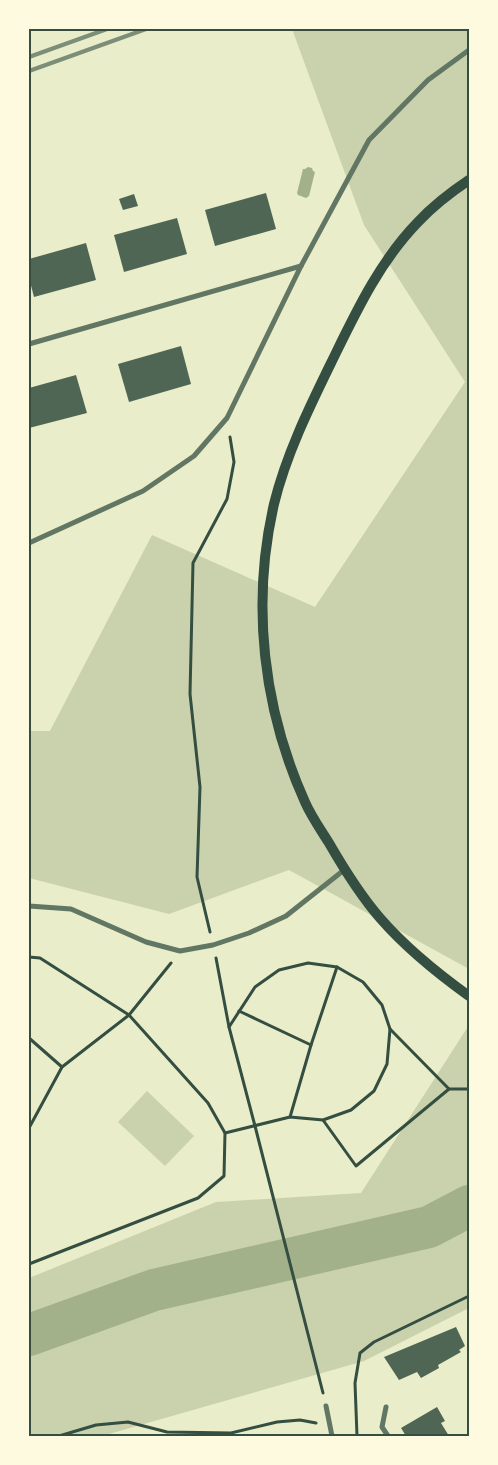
<svg xmlns="http://www.w3.org/2000/svg" width="498" height="1465" font-family="Mulish,sans-serif">
<rect width="100%" height="100%" fill="#e9edc9"/>
<g fill="#cad2ad">
<path d="M292 29H469V969L289 870 169 914 29 878V731H50L152 535 315 607 465 382 364 225Z"/>
<path d="M469 1025V1308L364 1361 102 1436H29V1278L216 1202 361 1193Z"/>
<path d="M147 1091 194 1136 165 1166 118 1122Z"/>
</g>
<path fill="#a3b18a" d="M308 167 312 168 313 171 315 172 309 196 306 198 298 195 297 193 303 169H305Z"/>
<g fill="none" stroke-linecap="round" stroke-linejoin="round">
<path stroke="#a3b18a" stroke-width="42" d="M29 1335 154 1290 429 1227 469 1206"/>
</g>
<g fill="#4f6655">
<path d="M266 193 276 229 215 246 205 210Z"/>
<path d="M134 194 138 206 123 210 119 199Z"/>
<path d="M177 218 187 254 124 272 114 235Z"/>
<path d="M86 243 96 280 34 297 29 278V259Z"/>
<path d="M181 346 191 384 129 402 118 364Z"/>
<path d="M76 375 87 413 29 428V388Z"/>
<path d="M456 1327 465 1346 459 1350 461 1352 438 1365 439 1368 421 1378 417 1372 399 1380 384 1357Z"/>
<path d="M437 1407 445 1421 441 1423 449 1436H406L401 1428Z"/>
</g>
<g fill="none" stroke-linecap="round" stroke-linejoin="round">
<g stroke="#344e41" stroke-width="3">
<path d="M210 932 197 877 200 787 190 694 193 563 227 499 234 462 230 437"/>
<path d="M29 957 40 958 129 1015 208 1103 225 1133 224 1176 198 1198 29 1264"/>
<path d="M216 958 229 1027 255 1126 323 1393"/>
<path d="M239 1011 311 1045 337 967"/>
<path d="M229 1027 255 987 279 970 308 963 337 967 363 982 382 1005 390 1029 387 1064 374 1091 351 1110 323 1120 290 1117"/>
<path d="M29 1038 62 1067"/>
<path d="M449 1089H469"/>
<path d="M323 1120 356 1166 449 1089 390 1029"/>
<path d="M29 1128 62 1067 129 1015 171 963"/>
<path d="M225 1133 290 1117 311 1045"/>
<path d="M59 1436 96 1425 128 1422 167 1432 231 1433 277 1422 300 1420 316 1423"/>
<path d="M357 1436 355 1383 360 1353 374 1342 469 1296"/>
</g>
<g stroke="#617663" stroke-width="5">
<path d="M29 344 301 266"/>
<path d="M29 543 143 491 194 456 227 418 301 266 369 140 428 80 469 50"/>
<path d="M29 906 71 909 146 942 180 951 213 945 249 933 286 916 344 870"/>
<path d="M326 1406 332 1436"/>
<path d="M386 1407 382 1427 388 1436"/>
</g>
<path stroke="#344e41" stroke-width="10" d="M469 180C451 192 433 206 418 222 379 262 355 314 331 363 309 408 286 455 274 504 251 604 263 709 305 802 311 816 321 830 329 843 344 869 360 895 380 918 406 948 437 973 469 996"/>
<g stroke="#7c8e77" stroke-width="4">
<path d="M29 57 107 29"/>
<path d="M29 71 146 29"/>
</g>
</g>
<rect width="498" height="1465" fill="none" stroke="#fefae0" stroke-width="60"/>
<rect x="30" y="30" width="438" height="1405" fill="none" stroke="#344e41" stroke-width="2"/>
</svg>
